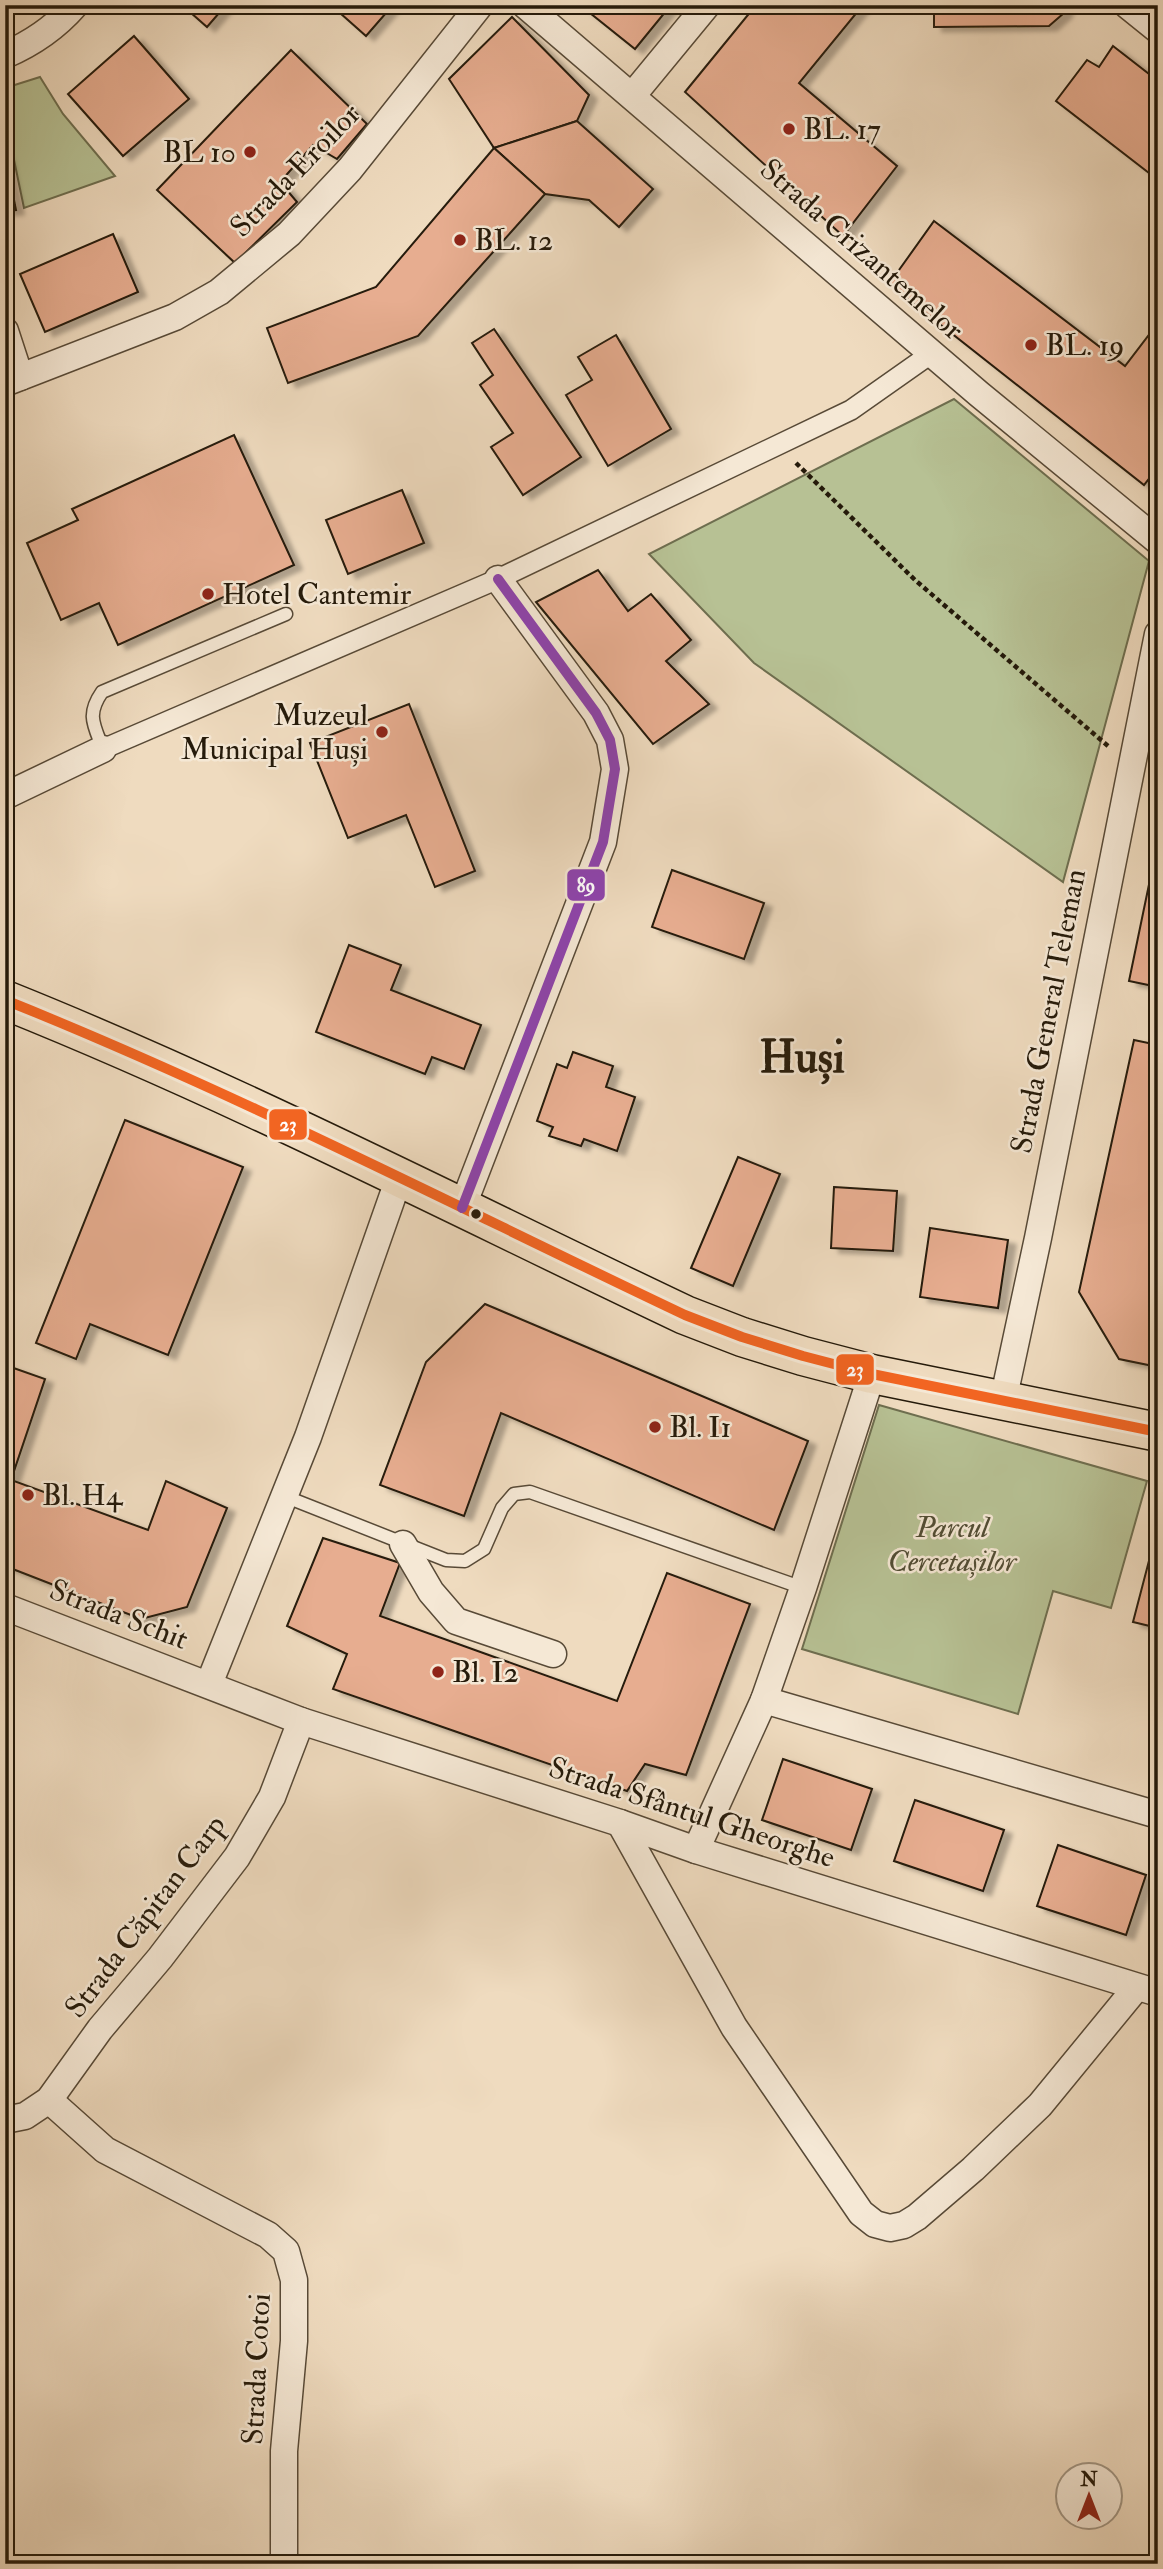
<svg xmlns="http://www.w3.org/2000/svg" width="1163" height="2569" font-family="'IM FELL Double Pica',serif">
<defs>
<filter id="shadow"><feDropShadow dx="8" dy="4.5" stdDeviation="2" flood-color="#0004"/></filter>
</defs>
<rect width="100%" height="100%" fill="#efdbbf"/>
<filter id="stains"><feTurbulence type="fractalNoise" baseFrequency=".00286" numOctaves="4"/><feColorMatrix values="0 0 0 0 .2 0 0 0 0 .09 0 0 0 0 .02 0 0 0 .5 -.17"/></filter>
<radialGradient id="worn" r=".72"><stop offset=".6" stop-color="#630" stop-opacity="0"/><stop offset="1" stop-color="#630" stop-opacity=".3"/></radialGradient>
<g fill="#b7c194" stroke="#6e6e4f" stroke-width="2">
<path d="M40 77 63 114 115 176 24 208 13 155 5 131V88Z"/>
<path d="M954 399 1149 561 1063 882 754 663 649 554Z"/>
<path d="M879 1405 1147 1481 1111 1608 1053 1591 1018 1714 802 1649Z"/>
</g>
<g fill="#e7ad90" stroke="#251a0a" stroke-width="2" filter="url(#shadow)">
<path d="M182 5H226L207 27Z"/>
<path d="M331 5H393L366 36Z"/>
<path d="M580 5H671L635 49Z"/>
<path d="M756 5H863L799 83 897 166 843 236 685 92Z"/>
<path d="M934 5H1066L1064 13 1049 26 934 27Z"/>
<path d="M512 17 589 95 577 121 494 148 449 79Z"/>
<path d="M134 36 189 99 123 156 68 94Z"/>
<path d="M1113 46 1158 81V180L1056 101 1087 60 1099 67Z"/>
<path d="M291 50 367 124 337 159 313 145 280 182 297 202 235 263 157 190Z"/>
<path d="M577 121 653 189 619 227 589 200 545 194 494 148Z"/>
<path d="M494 148 545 194 418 336 288 383 267 328 376 287Z"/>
<path d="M5 154 16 210 5 211Z"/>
<path d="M934 221 1125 366 1158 323V467L1144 485 889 284Z"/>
<path d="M113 234 138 292 45 332 20 274Z"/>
<path d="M494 329 581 457 523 495 491 447 513 433 480 385 493 375 472 343Z"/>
<path d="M616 335 671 429 608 466 566 395 592 380 578 357Z"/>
<path d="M234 435 294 565 118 645 99 603 61 620 27 543 78 520 72 509Z"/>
<path d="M402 490 424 543 348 574 326 520Z"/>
<path d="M598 570 628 611 651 594 691 640 666 661 709 704 653 744 536 602Z"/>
<path d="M409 704 475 871 435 887 406 815 348 838 310 743Z"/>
<path d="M1158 841V987L1129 981Z"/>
<path d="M672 870 764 903 744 959 652 927Z"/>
<path d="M349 945 401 965 391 990 481 1025 464 1069 432 1057 425 1074 316 1032Z"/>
<path d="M1134 1040 1158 1045V1367L1119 1359 1079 1292Z"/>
<path d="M573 1052 613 1066 606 1087 635 1097 617 1151 584 1139 581 1146 549 1136 553 1127 537 1121 557 1064 567 1068Z"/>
<path d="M125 1120 243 1167 168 1355 90 1324 76 1359 36 1343Z"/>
<path d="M738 1157 780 1174 733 1286 691 1268Z"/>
<path d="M834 1187 897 1191 893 1251 831 1248Z"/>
<path d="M930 1228 1008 1240 998 1308 920 1297Z"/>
<path d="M485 1304 808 1441 774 1530 501 1413 464 1516 380 1485 426 1362Z"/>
<path d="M5 1365 45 1379 11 1480 148 1530 166 1481 227 1508 187 1607 141 1619 5 1566Z"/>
<path d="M323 1538 400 1563 380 1616 617 1701 667 1573 750 1604 686 1775 645 1764 627 1791 333 1689 347 1654 287 1626Z"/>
<path d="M1151 1553 1158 1554V1628L1133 1622Z"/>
<path d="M783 1759 872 1789 851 1850 762 1820Z"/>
<path d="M915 1800 1004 1830 983 1891 894 1861Z"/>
<path d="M1058 1845 1146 1875 1126 1935 1037 1906Z"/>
</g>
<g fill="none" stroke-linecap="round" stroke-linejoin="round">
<g stroke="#584a37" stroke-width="15">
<g id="service">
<path d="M103 749C94 725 86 715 102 692L286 614"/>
<path d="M284 1496 446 1560 465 1561 484 1549 502 1508 514 1494 530 1492 803 1588"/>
</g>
</g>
<g stroke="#584a37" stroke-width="22">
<path id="pedestrian" d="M103 749 498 579 851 410 932 353"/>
</g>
<g stroke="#584a37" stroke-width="29">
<g id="minor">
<path d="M525 5 979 394 1158 541"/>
<path d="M1127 5 1158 30"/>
<path d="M5 55C33 43 55 28 75 5"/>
<path d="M632 96 707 5"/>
<path d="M5 331 20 377"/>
<path d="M5 383 175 317 219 292 289 234 350 169 480 5"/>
<path d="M5 796 103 749"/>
<path d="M462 1208 603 842 615 769 610 740 596 713 498 579"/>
<path d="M1003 1401 1038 1238 1158 634"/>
<path d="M403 1544 431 1592 456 1621 553 1654"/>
<path d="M5 1607 301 1721 620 1823 696 1850 1158 1993"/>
<path d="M209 1684 308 1437 399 1178"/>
<path d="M764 1700 1158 1815"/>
<path d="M620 1823 734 2027 861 2213 875 2224 890 2228 904 2225 917 2217 973 2169 1040 2105 1136 1988"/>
<path d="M696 1850 764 1700 803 1588 872 1374"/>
<path d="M49 2100 105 2150 268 2235 286 2251 294 2280V2341L284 2451V2564"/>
<path d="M5 2120 25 2116 49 2100 100 2029 160 1958 237 1857 272 1797 301 1721"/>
</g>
</g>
<g stroke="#251a0a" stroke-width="41">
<path id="trunk" d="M5 1000C237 1093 459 1208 685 1315L742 1337 803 1356 872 1374 1158 1432"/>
</g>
<path stroke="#251a0a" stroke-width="4.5" stroke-dasharray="5 3.5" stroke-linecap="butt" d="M796 463 915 580 1108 746"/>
<use href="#service" stroke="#f5e8d5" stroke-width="12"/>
<use href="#pedestrian" stroke="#f5e8d5" stroke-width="19"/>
<use href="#minor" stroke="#f5e8d5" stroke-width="26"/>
<use href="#trunk" stroke="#efdbbf" stroke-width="38"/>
<g stroke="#f5e8d5" stroke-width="16">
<path id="bus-1" d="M5 1000C237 1093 459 1208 685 1315L742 1337 803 1356 872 1374 1158 1432"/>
</g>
<g stroke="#f5e8d5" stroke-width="16">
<path id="bus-2" d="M462 1208 603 842 615 769 610 740 596 713 498 579"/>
</g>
<use href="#bus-1" stroke="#f26522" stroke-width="10"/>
<use href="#bus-2" stroke="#8e44ad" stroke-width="10"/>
</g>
<g fill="#8f2418" stroke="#f5e8d5" stroke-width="2.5">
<circle cx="789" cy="129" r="7"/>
<circle cx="250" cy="152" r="7"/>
<circle cx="460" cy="240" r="7"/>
<circle cx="1031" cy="345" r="7"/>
<circle cx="208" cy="594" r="7"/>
<circle cx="382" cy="732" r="7"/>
<circle cx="655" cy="1427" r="7"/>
<circle cx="28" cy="1495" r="7"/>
<circle cx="438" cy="1672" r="7"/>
</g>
<circle fill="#251a0a" stroke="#f5e8d5" stroke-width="2.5" cx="476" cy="1214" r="6"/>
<g text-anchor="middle" stroke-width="5" stroke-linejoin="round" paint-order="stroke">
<g font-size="30" fill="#251a0a" stroke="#f5e8d5" text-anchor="start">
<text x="803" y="139">BL. 17</text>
<text x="236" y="162" text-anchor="end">BL 10</text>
<text x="474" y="250">BL. 12</text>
<text x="1045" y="355">BL. 19</text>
<text x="222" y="604">Hotel Cantemir</text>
<text x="368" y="725" text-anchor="end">Muzeul<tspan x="368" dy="34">Municipal Huși</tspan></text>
<text x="669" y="1437">Bl. I1</text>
<text x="42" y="1505">Bl. H4</text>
<text x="452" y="1682">Bl. I2</text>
</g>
<g font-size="30" fill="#251a0a" stroke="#f5e8d5">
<text transform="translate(295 170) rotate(-46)" y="10">Strada Eroilor</text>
<text transform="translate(862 249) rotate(41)" y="10">Strada Crizantemelor</text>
<text transform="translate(1048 1011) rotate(-79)" y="10">Strada General Teleman</text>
<text transform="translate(119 1614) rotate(21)" y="10">Strada Schit</text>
<text transform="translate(692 1812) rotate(18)" y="10">Strada Sfântul Gheorghe</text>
<text transform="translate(145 1916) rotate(-53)" y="10">Strada Căpitan Carp</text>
<text transform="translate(256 2369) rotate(-87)" y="10">Strada Cotoi</text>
</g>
<g font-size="30" font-style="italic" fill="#514c33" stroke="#f5e8d5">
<text x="952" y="1537">Parcul<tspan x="952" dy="34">Cercetașilor</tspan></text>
</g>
<g font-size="44" font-weight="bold" fill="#251a0a" stroke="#f5e8d5">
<text x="802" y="1072">Huși</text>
</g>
</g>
<g stroke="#f5e8d5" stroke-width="2.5">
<rect x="566" y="868" width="40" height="34" rx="7" fill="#8e44ad"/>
<rect x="268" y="1108" width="40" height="33" rx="7" fill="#f26522"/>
<rect x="835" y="1353" width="40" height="33" rx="7" fill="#f26522"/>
</g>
<g font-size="19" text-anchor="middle" font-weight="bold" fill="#fff">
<text x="586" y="892">89</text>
<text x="288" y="1131">23</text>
<text x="855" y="1376">23</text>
</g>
<rect width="1163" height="2569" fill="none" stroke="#efdbbf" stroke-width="28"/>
<rect x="7" y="7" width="1149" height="2555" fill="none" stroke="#251a0a" stroke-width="3.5"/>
<rect x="14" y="14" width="1135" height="2541" fill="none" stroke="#251a0a" stroke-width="2"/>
<g transform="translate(1089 2496)"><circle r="33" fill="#f5e8d5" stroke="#a29684" stroke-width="2"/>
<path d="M0-5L12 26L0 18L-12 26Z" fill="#8f2418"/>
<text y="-10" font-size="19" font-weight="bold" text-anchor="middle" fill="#251a0a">N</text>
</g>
<rect width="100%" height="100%" filter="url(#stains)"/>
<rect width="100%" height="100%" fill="url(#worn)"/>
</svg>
